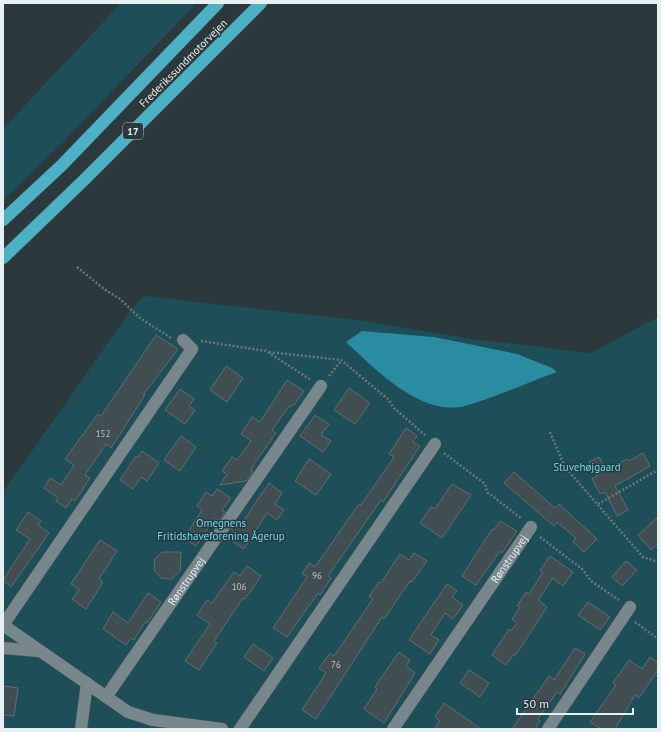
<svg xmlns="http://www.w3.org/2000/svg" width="661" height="732" font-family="'PT Sans',sans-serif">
<rect width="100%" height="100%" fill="#2c393c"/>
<g fill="#1e4e58">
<path d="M121 3H197L64 141 3 201V129Z"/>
<path d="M144 296 357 320 479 340 591 353 658 317V729H3V492L129 313Z"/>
</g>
<path fill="#298ca0" d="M362 331 434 337 517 354 552 368 557 372C527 383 496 397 465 406 421 417 375 369 346 342Z"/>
<g fill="#404e51" stroke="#606e71">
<path d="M156 335 178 349 143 395H145L111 448 106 444 85 475 90 478 75 501 72 499 66 508 56 501 58 498 44 488 50 478 61 485 74 465 65 459 98 414 101 416Z"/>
<path d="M226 366 243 378 227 402 210 390Z"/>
<path d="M287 380 304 391 294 405 293 404 291 407 289 406 272 430 276 433 254 464 251 471 253 472 246 481 220 485 227 474 222 471 232 457 237 460 251 441 241 434 252 417 260 422Z"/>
<path d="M349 388 370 403 355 424 334 410Z"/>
<path d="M180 389 194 399 189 406 195 410 185 424 165 410Z"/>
<path d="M315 415 329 424 321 435 331 441 323 452 300 436Z"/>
<path d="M406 428 417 436 413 442 420 446 383 502 381 500 328 576 331 578 320 595 318 593 287 637 273 628 307 577 302 574 309 563 315 567 359 504 361 505 394 457 389 454Z"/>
<path d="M181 436 196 447 180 471 164 460Z"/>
<path d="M142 451 159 463 147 481 141 477 133 489 120 480 136 456 138 457Z"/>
<path d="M643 453 650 466 615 486 628 510 617 516 605 492 600 494 592 479 597 476 589 462 599 457 606 470 627 459 629 461Z"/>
<path d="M309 459 331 474 316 495 295 481Z"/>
<path d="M514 472 555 508 559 504 597 539 584 552 573 542 576 538 557 522 554 526 504 483Z"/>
<path d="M269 483 282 493 275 504 284 510 277 520 267 513 244 549 229 539 234 531 231 529 238 520 242 523Z"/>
<path d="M452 484 471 495 442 538 420 523 431 507 435 509Z"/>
<path d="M217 489 231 498 222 510 225 512 219 521 215 518 196 546 184 538 202 510 197 506 206 492 212 496Z"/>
<path d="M28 512 41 521 38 525 49 533 11 587 3 580 30 539 16 530Z"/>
<path d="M658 517V543L651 550 638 535Z"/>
<path d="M500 521 517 531 502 553 500 551 476 585 462 576 492 529 494 530Z"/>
<path d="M100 540 117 551 99 579 103 582 100 587 86 609 72 599 79 590 71 584Z"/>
<path d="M162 552H181L180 571 172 579 161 578 154 570 155 559Z"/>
<path d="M414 553 427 561 412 582 410 581 384 619 382 617 316 719 302 710 326 673 319 668 330 653 334 656 373 599 369 596 379 582 381 583 400 554 409 560Z"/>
<path d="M550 556 573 572 563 586 553 578 538 600 547 607 516 655 514 654 506 665 492 655 509 629 511 631 517 623 512 619 520 607 517 606 526 592 529 594 543 572 540 570Z"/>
<path d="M626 561 637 570 622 586 612 577Z"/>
<path d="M247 566 261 576 245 599 243 598 214 641 217 643 199 670 185 661 210 624 197 615 207 600 212 603 234 572 240 576Z"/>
<path d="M447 584 457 591 452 597 463 605 453 619 445 613 431 635 439 640 430 654 409 640Z"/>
<path d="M148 593 161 602 147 623 145 622 134 640 131 638 126 645 103 629 113 612 128 623Z"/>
<path d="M588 602 610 617 600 630 578 615Z"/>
<path d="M253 644 273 658 264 671 244 657Z"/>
<path d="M575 648 585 654 560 694 557 692 538 719 540 721 535 729H512L549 676 554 680Z"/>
<path d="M399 652 410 660 406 666 415 673 384 723 364 709 377 689 375 687Z"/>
<path d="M650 657 658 663V670L639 698 635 695 615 729H601L590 722 616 685 613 683 629 660 642 669Z"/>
<path d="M469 670 489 683 480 697 460 683Z"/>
<path d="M3 686 18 688 14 716 3 715Z"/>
<path d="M444 703 481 729H434L440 721 435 717Z"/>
</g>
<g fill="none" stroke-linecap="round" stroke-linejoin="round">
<g stroke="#4b5759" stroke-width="13">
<g id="minor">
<path d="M3 625 192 349 183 340"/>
<path d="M3 625 128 712 153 720 222 729"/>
<path d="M3 648 38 651"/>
<path id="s1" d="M106 697 321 386"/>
<path d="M81 729 87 683"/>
<path d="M240 729 435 444"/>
<path id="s2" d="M393 729 531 527"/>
<path d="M548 729 630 607"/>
</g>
</g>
<g stroke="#4b5759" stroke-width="13">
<g id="highway">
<path d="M3 220 62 165 218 3"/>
<path d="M3 258 83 181 261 3"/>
</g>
</g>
<g stroke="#6b7779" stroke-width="2.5" stroke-dasharray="2 2" stroke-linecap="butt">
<path d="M77 267 104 289 120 299 140 318 171 338"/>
<path d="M201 341 266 351 311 380"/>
<path d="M269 352 341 360 389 400 394 408 426 436"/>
<path d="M329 376 341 361"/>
<path d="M550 432 565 467 643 557 658 562"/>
<path d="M444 453 485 484 487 492 521 518"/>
<path d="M598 504 658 470"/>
<path d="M540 537 582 569 591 581 619 600"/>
<path d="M635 622 658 639"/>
</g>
<use href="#minor" stroke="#78878b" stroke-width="12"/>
<use href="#highway" stroke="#4cb1c5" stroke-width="12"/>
</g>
<g text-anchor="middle" stroke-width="3" stroke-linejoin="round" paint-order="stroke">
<g font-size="9" fill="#bcc7c9">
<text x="103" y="437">152</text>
<text x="317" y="579">96</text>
<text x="239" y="590">106</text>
<text x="336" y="668">76</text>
</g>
<rect fill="#2c393c" stroke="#aeb8bb" stroke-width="1" x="123" y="123" width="20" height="16" rx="3"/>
<g font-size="10" font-weight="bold" fill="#e6eff1">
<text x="133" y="135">17</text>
</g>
<g font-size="11" fill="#e6eff1" stroke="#2c393c">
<text transform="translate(183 63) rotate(-45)" y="4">Frederikssundmotorvejen</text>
<text dy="4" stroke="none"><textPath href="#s2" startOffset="206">Rønstrupvej</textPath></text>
<text dy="4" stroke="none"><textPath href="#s1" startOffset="141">Rønstrupvej</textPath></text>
</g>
<g font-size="11" fill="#60def8" stroke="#2c393c">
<text x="587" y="471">Stuvehøjgaard</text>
<text x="221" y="527">Omegnens<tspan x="221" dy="13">Fritidshaveforening Ågerup</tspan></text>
</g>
</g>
<rect width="661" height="732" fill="none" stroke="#e6eff1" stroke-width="8"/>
<path d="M517 708v6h116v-6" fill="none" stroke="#e6eff1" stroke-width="2"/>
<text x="523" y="708" font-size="12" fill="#e6eff1" stroke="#2c393c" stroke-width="3" paint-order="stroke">50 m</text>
</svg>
